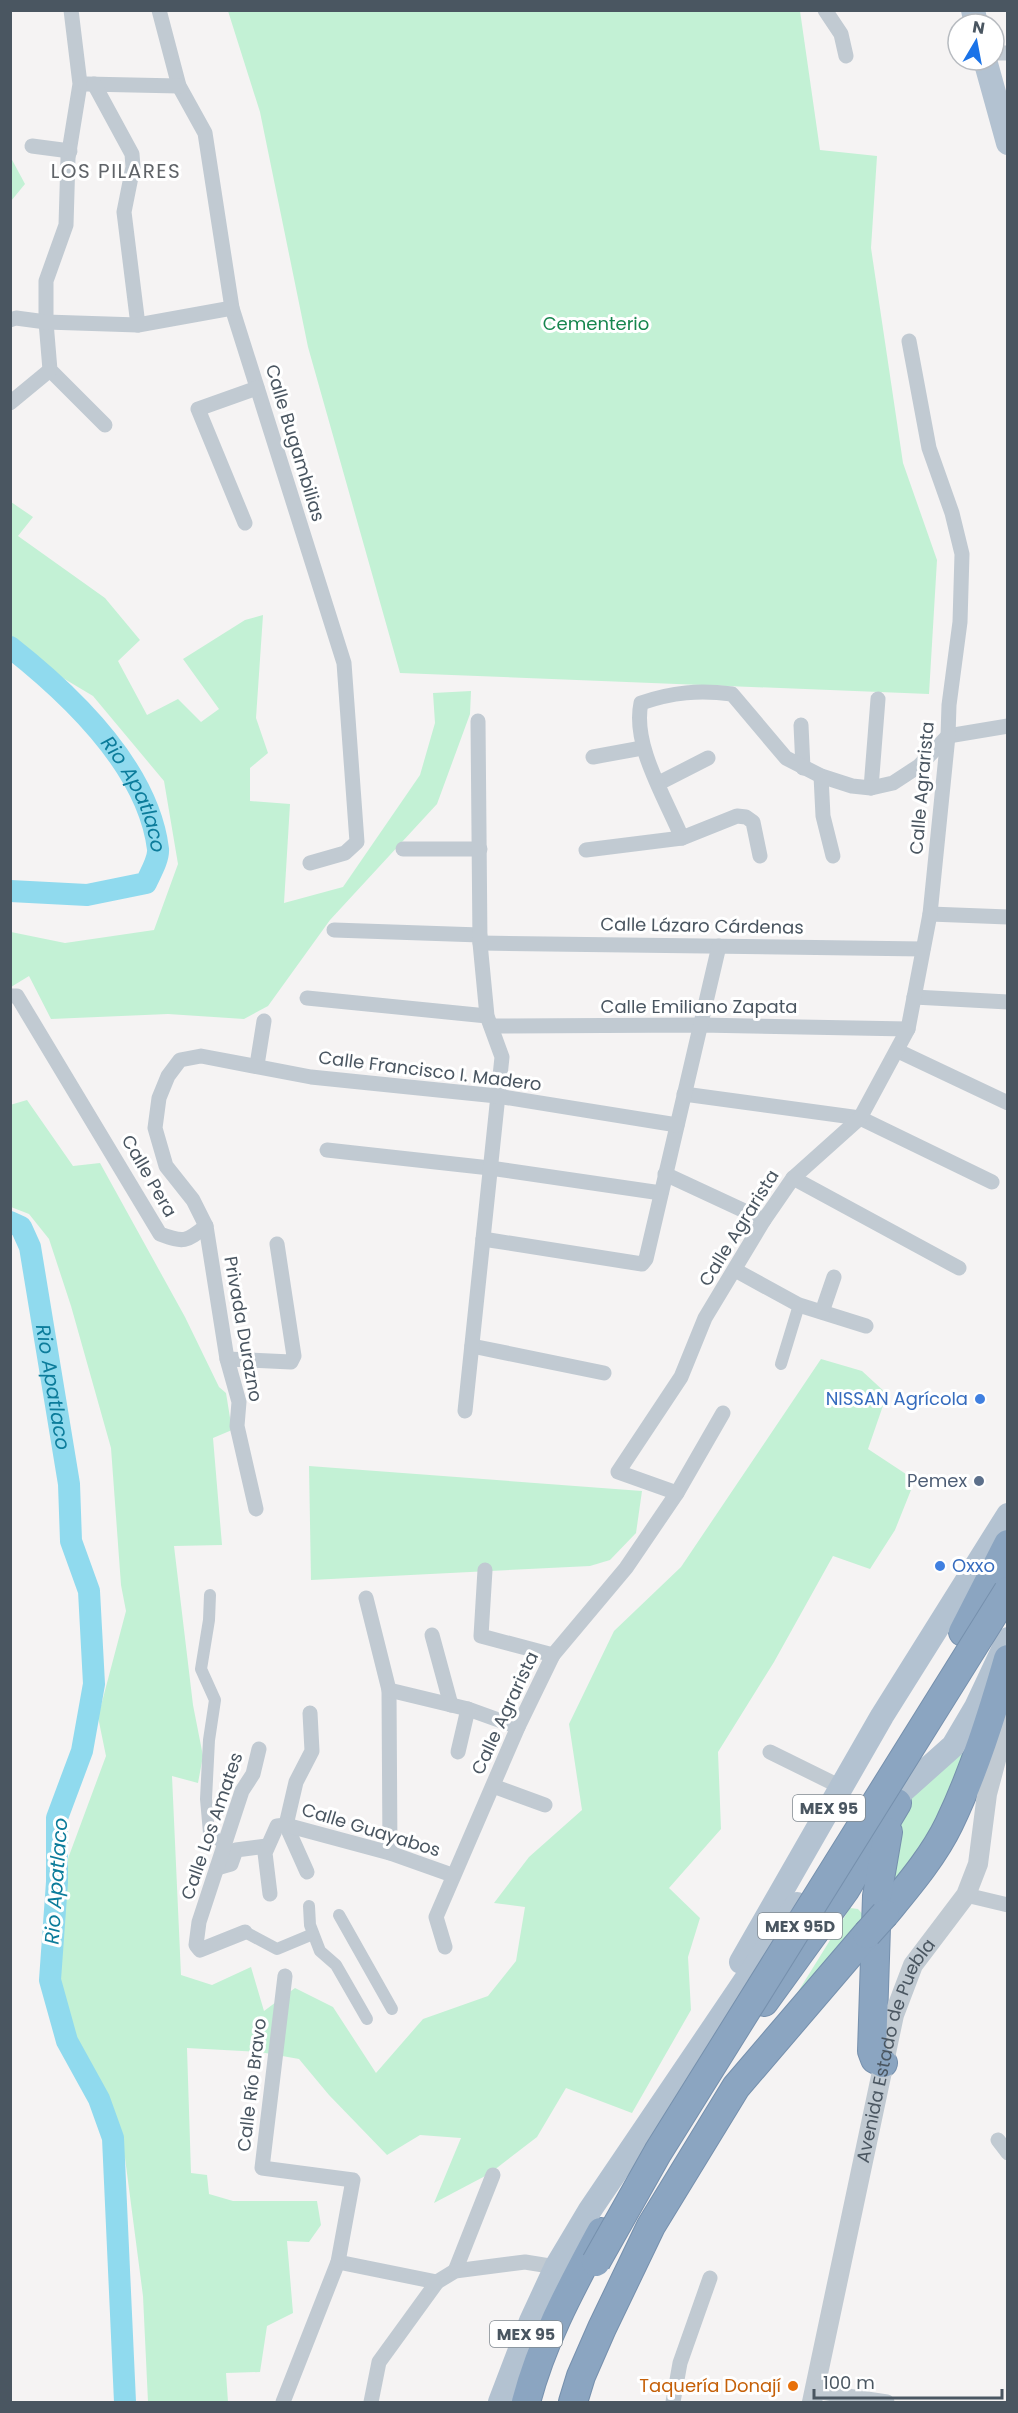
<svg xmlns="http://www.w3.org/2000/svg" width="1018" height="2413" font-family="Poppins,sans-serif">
<rect width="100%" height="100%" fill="#f5f3f3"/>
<g fill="#c3f1d5">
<path d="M228 11H800L820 150 877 156 871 248 903 463 937 560 929 694 400 673 308 347 260 112Z"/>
<path d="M10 156 25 184 11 201H10Z"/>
<path d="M11 502 33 517 18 536 105 598 140 640 118 661 147 715 178 699 201 722 219 709 183 659 245 620 263 615 256 718 268 753 250 768V801L290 804 284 903 343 887 420 775 435 723 433 693 471 691 470 714 437 804 330 920 268 1006 244 1019 168 1014 51 1019 29 976 11 987V932L65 943 154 930 178 864 164 781 93 696 11 647Z"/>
<path d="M27 1100 73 1166 100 1163 185 1317 219 1387 226 1393 232 1430 213 1438 222 1545 174 1546 193 1705 203 1756 198 1783 172 1776 181 1975 212 1985 251 1967 264 2011 295 1988 333 2007 376 2073 423 2019 488 1996 516 1961 525 1907 494 1903 529 1857 582 1810 569 1724 614 1631 681 1567 821 1359 862 1371 887 1394 868 1449 915 1480 895 1530 870 1569 833 1556 774 1662 718 1752 721 1829 669 1888 700 1918 688 1957 691 2010 632 2113 566 2088 537 2137 489 2174 434 2203 461 2138 420 2135 387 2155 329 2095 299 2059 260 2052 187 2048 191 2173 207 2175 209 2194 233 2201H317L321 2225 309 2242 287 2241 293 2313 267 2326 260 2372 226 2373 228 2402H148L143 2296 125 2158 62 2023 53 1899 106 1756 98 1717 126 1611 121 1585 111 1448 71 1306 49 1239 29 1214 11 1207 10 1105Z"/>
<path d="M309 1466 642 1491 636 1533 610 1560 590 1566 311 1580Z"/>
<path d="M986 1705 940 1820 886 1901 902 1806Z"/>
<path d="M850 1908 858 1909 867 1919 783 2016Z"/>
</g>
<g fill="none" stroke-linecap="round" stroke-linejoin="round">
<g stroke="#90daee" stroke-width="22">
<path id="s1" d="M10 647C71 695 148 768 158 849 159 859 150 874 146 883L87 895 10 891"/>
<path id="s2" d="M10 1222 21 1227 30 1247 69 1484 71 1541 89 1591 94 1684 82 1751 57 1818V1882L50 1980 67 2041 99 2099 113 2138 125 2402"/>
</g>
<g stroke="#7690ad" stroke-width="30">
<g id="motorway">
<path d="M963 1632 1008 1544"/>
<path d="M885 1914C908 1886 933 1857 949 1824 974 1772 992 1714 1008 1659"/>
<path d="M764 2002 845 1890 897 1803"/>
<path d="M883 2063 875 2059 872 2051 877 1896 888 1832"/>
<path d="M526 2402C542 2341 571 2288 601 2232"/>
<path d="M573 2402 581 2376 602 2328 651 2226 736 2087 867 1934"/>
</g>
</g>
<g stroke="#c1cad2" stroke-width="12">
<path d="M781 1364 799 1305"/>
<path d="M210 1595 209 1620 201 1669 215 1700 209 1740 206 1799 209 1833 225 1845"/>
<path d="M309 1906 310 1925 320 1951 336 1965 367 2019"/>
<path d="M339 1915 392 2009"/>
<path d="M245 1932 277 1949 313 1934"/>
</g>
<g stroke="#c1cad2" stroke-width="15">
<path d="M71 10 80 84 68 158 66 225 46 281V322L50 370 105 425"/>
<path d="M159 10 179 86 205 133 232 308 344 663 357 842 345 853 310 863"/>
<path d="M825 10 841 34 846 56"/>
<path d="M994 53H1008"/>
<path d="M86 84 179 86"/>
<path d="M94 84 132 154 133 167 124 212 138 325"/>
<path d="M32 146 70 151"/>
<path d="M10 320 16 318 46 322 138 325 232 308"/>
<path d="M10 403 50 370"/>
<path d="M245 523 198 409 257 388"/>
<path d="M801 725 803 768"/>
<path d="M593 757 642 748"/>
<path d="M821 776 823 816 833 856"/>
<path d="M659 783 708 758"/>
<path d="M871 788 878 699"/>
<path d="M682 838C665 797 632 745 641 703 673 692 699 690 732 694L786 758 821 776 852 786 871 788 893 783 919 766 948 736 1008 726"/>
<path d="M403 849H480"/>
<path d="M586 850 682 838 737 816 746 817 753 822 760 856"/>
<path d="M930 914 1008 917"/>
<path d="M334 930 480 935"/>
<path d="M480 943 923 949"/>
<path d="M10 996H17L160 1234C184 1243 186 1242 206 1226"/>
<path d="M914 997 1008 1002"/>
<path d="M307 998 487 1016"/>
<path d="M491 1026 700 1025 908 1029"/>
<path d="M898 1051 1008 1103"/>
<path d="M257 1065 264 1021"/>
<path d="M684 1094 860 1118 992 1182"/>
<path d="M327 1150 490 1168 661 1193"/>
<path d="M665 1174 764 1220"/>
<path d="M793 1178 959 1268"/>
<path d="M483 1239 642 1264 646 1259 719 946"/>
<path d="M735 1270 799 1305 866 1326"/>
<path d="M822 1312 834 1277"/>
<path d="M472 1346 604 1373"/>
<path d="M227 1359 291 1362 294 1356 277 1244"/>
<path d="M465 1411 502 1057 487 1016 480 943 478 721"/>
<path d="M677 1493 618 1472 681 1377 705 1318 764 1220 793 1178 860 1118 908 1029 930 914 948 736 949 705 960 622 962 554 952 513 929 448 909 341"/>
<path d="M256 1509 237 1426 239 1402 227 1359 206 1226 193 1200 166 1166 155 1128 159 1098 168 1076 180 1060 201 1056 311 1077 497 1096 677 1125"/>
<path d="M485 1570 481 1636 553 1655"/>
<path d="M366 1598 389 1690 390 1853"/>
<path d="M432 1635 451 1705"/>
<path d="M389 1690 468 1709 518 1727"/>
<path d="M458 1752 468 1709"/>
<path d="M770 1752 841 1787"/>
<path d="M493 1786 545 1805"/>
<path d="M286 1825 296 1782 312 1751 310 1713"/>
<path d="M286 1825 307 1872"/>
<path d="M217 1868 231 1864 236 1850 267 1846"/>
<path d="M270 1894 265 1853 277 1826 286 1825 390 1853 452 1875"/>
<path d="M966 1895 1008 1905"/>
<path d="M245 1932 200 1950 196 1945 199 1922 242 1791 253 1774 259 1749"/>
<path d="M445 1947 436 1917 518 1727 553 1655 626 1568 677 1493 723 1413"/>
<path d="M998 2140 1008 2153"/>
<path d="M338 2262 437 2282"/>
<path d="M455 2271 493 2175"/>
<path d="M814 2391 887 2402"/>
<path d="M283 2402 338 2262 353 2180 262 2168 285 1976"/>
<path d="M371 2402 379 2362 437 2282 455 2271 525 2262 556 2267"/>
<path d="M673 2402 680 2363 710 2278"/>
</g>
<path stroke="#c1cad2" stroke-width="20" id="s3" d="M812 2402 894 2015 913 1965 966 1895 978 1864 987 1794 1008 1715"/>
<g stroke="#b3c2d1" stroke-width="24">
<path d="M973 10 976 24"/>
<path d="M985 60 1008 143"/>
<path d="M879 1812 953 1746 976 1707 1008 1639"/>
<path d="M741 1962 882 1716 1008 1515"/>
<path d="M500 2402 531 2321 556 2267 590 2210 797 1904"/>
</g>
<use href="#motorway" stroke="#8ba5c1" stroke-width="28"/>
<g stroke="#7690ad" stroke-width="30" stroke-linecap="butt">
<g id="motorway-bridge">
<path d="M867 1934 885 1914"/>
<path d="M596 2262 658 2152 1008 1591"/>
</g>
</g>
<use href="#motorway-bridge" stroke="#8ba5c1" stroke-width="28"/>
</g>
<g fill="#3f7fe0" stroke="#fff" stroke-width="2">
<circle cx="980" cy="1399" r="6"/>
<circle cx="940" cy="1566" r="6"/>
</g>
<circle fill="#5c6f8a" stroke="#fff" stroke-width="2" cx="979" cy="1481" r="6"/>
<circle fill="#e8710a" stroke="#fff" stroke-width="2" cx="793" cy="2386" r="6"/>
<g text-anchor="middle" stroke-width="6" stroke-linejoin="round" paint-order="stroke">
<g fill="#fff" stroke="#808990" stroke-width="1.5">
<rect x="793" y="1795" width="72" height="26" rx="4.5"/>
<rect x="758" y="1913" width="84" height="26" rx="4.5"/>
<rect x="490" y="2321" width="72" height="26" rx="4.5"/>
</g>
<g font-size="16" font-weight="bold" fill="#4a5661">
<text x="829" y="1814">MEX 95</text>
<text x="800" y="1932">MEX 95D</text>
<text x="526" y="2340">MEX 95</text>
</g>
<g font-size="18" fill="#17864f" stroke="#fff">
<text x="596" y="330">Cementerio</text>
</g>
<g font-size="18" fill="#4a5661" stroke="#fff">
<text transform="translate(295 443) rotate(73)" y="6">Calle Bugambilias</text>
<text transform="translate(922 788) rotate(-85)" y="6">Calle Agrarista</text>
<text transform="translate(702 926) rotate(1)" y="6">Calle Lázaro Cárdenas</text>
<text x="699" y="1013">Calle Emiliano Zapata</text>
<text transform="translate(430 1071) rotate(7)" y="6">Calle Francisco I. Madero</text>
<text transform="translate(149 1176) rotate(60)" y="6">Calle Pera</text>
<text transform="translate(739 1228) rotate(-58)" y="6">Calle Agrarista</text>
<text transform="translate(243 1329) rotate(80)" y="6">Privada Durazno</text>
<text transform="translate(505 1713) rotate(-65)" y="6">Calle Agrarista</text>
<text transform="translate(212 1826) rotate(-71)" y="6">Calle Los Amates</text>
<text transform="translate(371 1830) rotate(17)" y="6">Calle Guayabos</text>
<text dy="6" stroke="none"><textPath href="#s3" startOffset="362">Avenida Estado de Puebla</textPath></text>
<text transform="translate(252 2085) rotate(-83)" y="6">Calle Río Bravo</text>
</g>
<g font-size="18" fill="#366cbe" stroke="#fff" text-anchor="end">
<text x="968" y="1405">NISSAN Agrícola</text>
<text x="952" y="1572" text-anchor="start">Oxxo</text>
</g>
<g font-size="18" fill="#4e5e75" stroke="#fff" text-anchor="end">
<text x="967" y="1487">Pemex</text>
</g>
<g font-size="18" fill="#c56008" stroke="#fff" text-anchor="end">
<text x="781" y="2392">Taquería Donají</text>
</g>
<g font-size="20" letter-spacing="1.5" fill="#5f6368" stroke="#fff">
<text x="116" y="178">LOS PILARES</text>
</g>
<g font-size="20" font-style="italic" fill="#0c7c9b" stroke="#fff">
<text dy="7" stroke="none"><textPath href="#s1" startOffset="196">Rio Apatlaco</textPath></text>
<text dy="7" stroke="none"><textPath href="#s2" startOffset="176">Rio Apatlaco</textPath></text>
<text transform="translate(56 1881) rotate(-86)" y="7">Rio Apatlaco</text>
</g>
</g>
<rect width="1018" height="2413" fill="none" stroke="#4a5661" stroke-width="24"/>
<g transform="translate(976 42) rotate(10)"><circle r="28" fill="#ffffff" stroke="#b7bbc0" stroke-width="1.5"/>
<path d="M0-4.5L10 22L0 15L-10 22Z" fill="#1a73e8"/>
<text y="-9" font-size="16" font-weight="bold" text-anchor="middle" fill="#4a5661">N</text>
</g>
<path d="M814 2389v9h188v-9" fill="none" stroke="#4a5661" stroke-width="3"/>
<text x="823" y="2389" font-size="18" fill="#4a5661" stroke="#ffffff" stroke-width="4.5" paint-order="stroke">100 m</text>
</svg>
